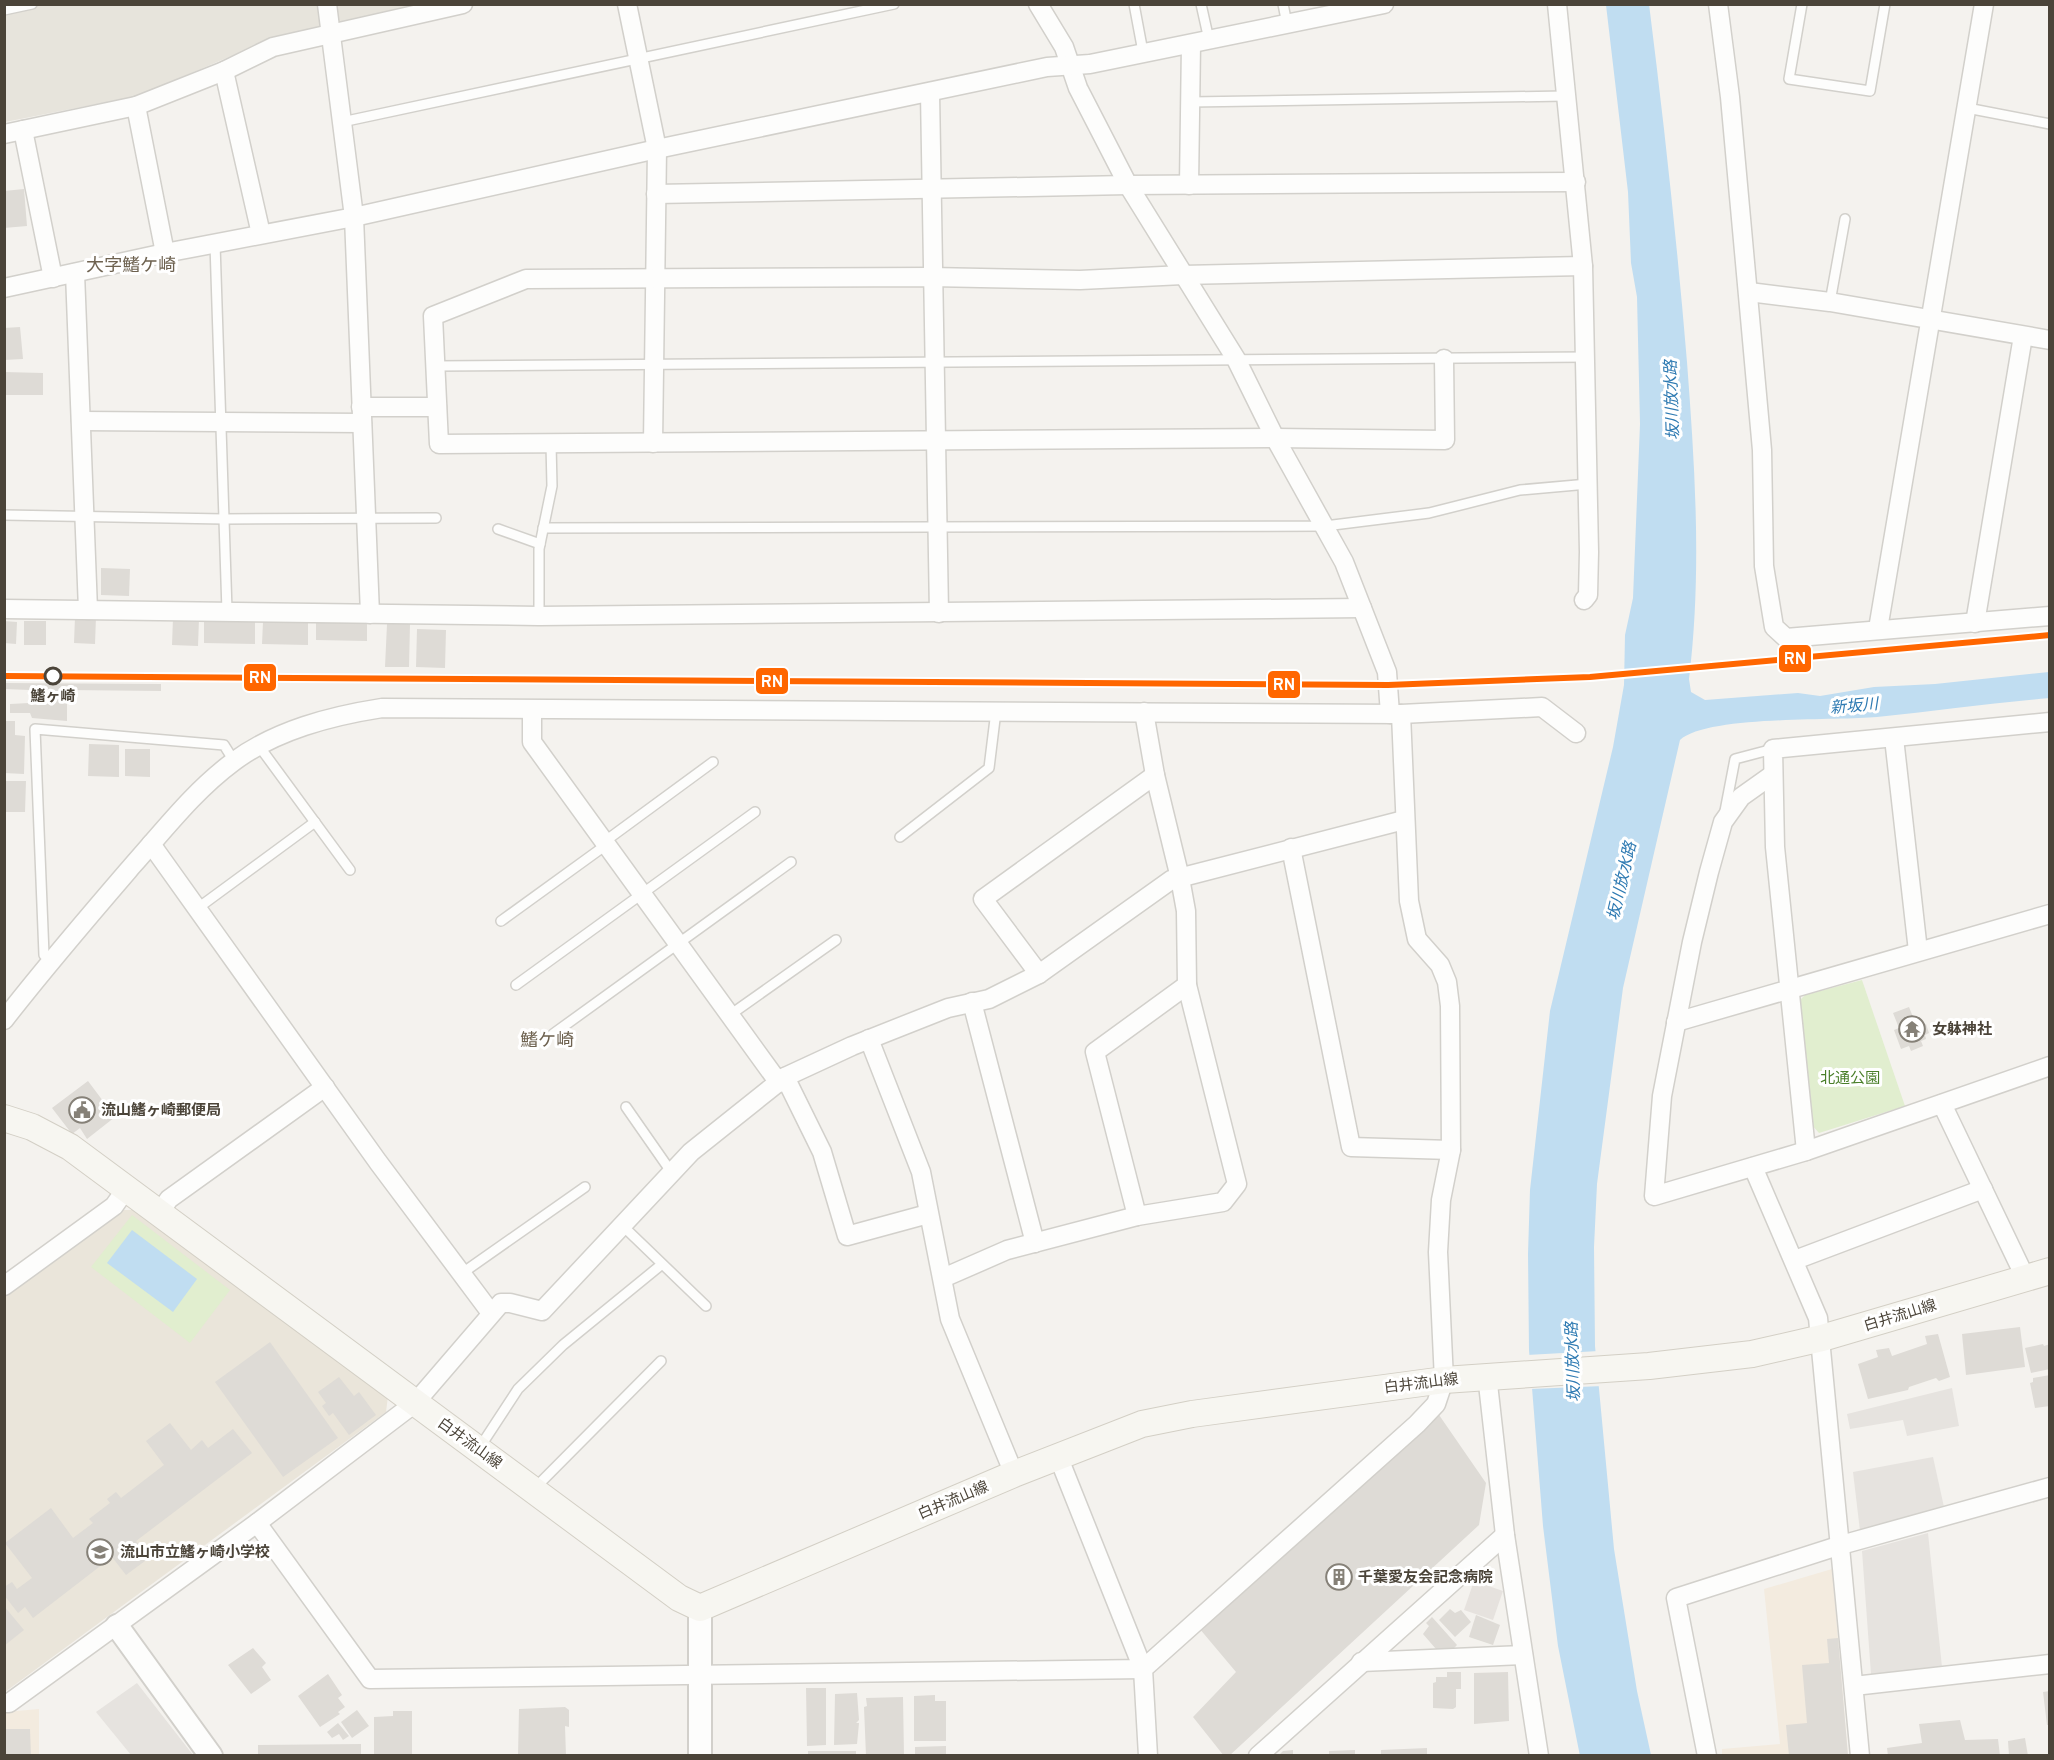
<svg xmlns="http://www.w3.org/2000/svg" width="2054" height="1760" font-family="Overpass,'Noto Sans JP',sans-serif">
<rect width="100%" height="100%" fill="#f4f2ee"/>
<path fill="#e7e4dc" d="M5 5H413L281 35 137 96 5 122Z"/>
<g fill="#f3ebdf">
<path d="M1832 1569 1848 1755 1722 1756V1749L1780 1744 1764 1589Z"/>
<path d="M39 1709V1755L5 1756V1712Z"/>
</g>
<path fill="#e6e2de" d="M1474 1581 1503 1591 1493 1620 1464 1610Z"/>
<path fill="#eae5da" d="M123 1210H137L388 1396 386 1412 5 1692 4 1296Z"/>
<g fill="#e1eecf">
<path d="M1862 980 1905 1106 1819 1133 1812 1125 1799 1001 1805 995Z"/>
<path d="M132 1215 230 1290 190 1343 91 1267Z"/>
</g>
<g fill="#e6e3df">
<path d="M1952 1388 1959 1426 1907 1436 1903 1420 1850 1429 1847 1414Z"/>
<path d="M1933 1457 1944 1507 1860 1531 1853 1472Z"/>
<path d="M1928 1533 1942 1667 1871 1674 1862 1551Z"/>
<path d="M137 1683 193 1755H131L96 1712Z"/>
</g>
<g fill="#c0ddf1">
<path d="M1649 4C1664 123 1677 242 1687 362 1695 468 1702 573 1689 679L1691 692 1705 700 1798 693 1820 696 1874 687 1935 684 2049 672 2050 698C1992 703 1935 711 1877 717 1836 721 1707 715 1680 740L1623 988 1597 1184 1594 1247 1595 1346 1614 1549 1637 1691 1651 1755 1580 1756 1558 1646 1543 1526 1529 1350 1528 1254 1530 1190 1550 1011 1613 747 1624 685 1625 635 1633 598 1640 424 1637 297 1631 263 1628 192 1606 5Z"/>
<path d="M132 1230 197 1279 173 1312 107 1263Z"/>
</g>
<path fill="#f4f2ee" d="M1599 1351 1603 1386 1530 1389 1527 1355Z"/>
<g fill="#dedbd6">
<path d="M24 189 27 226 4 228V191Z"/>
<path d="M20 327 23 359 4 360V328Z"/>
<path d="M4 372 43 373V395H4Z"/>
<path d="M101 568 130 569 129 596 101 595Z"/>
<path d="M75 617H96L95 644 74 643Z"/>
<path d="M204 617 255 618V644L204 643Z"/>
<path d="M173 618 199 619 198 646 172 645Z"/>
<path d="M316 619 367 620V641L316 640Z"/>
<path d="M4 621 17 622 16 644 4 643Z"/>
<rect x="24" y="621" width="22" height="24"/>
<path d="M263 622 308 623V645L262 644Z"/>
<path d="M387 624H410L409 667H385Z"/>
<path d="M417 629 446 630 445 668 416 667Z"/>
<path d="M4 683 161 684V691L67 690V721L32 718 30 713H10V704L29 703 30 690 4 689Z"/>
<path d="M4 721H15V735L25 736 24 774 4 773Z"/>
<path d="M89 744 119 745V777L88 776Z"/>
<path d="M125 749H150V777L125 776Z"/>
<path d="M6 781H26L25 812H5Z"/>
<path d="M1909 1007 1915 1022 1919 1020 1921 1026 1926 1024 1929 1033 1925 1035 1926 1039 1921 1041 1923 1046 1911 1051 1909 1046 1901 1049 1894 1030 1899 1028 1893 1013Z"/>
<path d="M88 1081 115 1117 87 1139 80 1128 72 1134 52 1108Z"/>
<path d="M2020 1327 2025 1367 1966 1375 1962 1334Z"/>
<path d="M1938 1334 1950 1377 1939 1381 1936 1378 1909 1387 1908 1390 1868 1399 1858 1364 1878 1357 1876 1350 1889 1348 1892 1356 1927 1344 1925 1336Z"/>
<path d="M270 1342 338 1438 283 1477 215 1382Z"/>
<path d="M2043 1344 2044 1346 2050 1344V1369L2031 1373 2025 1348Z"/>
<path d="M2050 1375V1406L2035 1408 2030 1383 2033 1382V1378Z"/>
<path d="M339 1377 354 1396 359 1392 376 1415 349 1435 333 1413 329 1416 322 1406 326 1403 318 1392Z"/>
<path d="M1437 1412 1486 1483 1479 1525 1229 1756H1224L1193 1717 1236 1672 1199 1628Z"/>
<path d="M170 1423 191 1450 202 1440 208 1448 233 1429 252 1453 136 1541 149 1558 126 1575 112 1557 33 1618 25 1607 18 1613 4 1595V1587L12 1582 17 1589 32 1578 5 1543 51 1508 73 1538 93 1523 89 1519 110 1503 107 1499 116 1492 121 1498 164 1465 146 1441Z"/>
<path d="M4 1606 24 1630 4 1646Z"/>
<path d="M1450 1609 1455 1613 1461 1610 1471 1622 1455 1637 1439 1620Z"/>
<path d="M1476 1615 1500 1625 1493 1645 1469 1637Z"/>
<path d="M1432 1617 1457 1645 1452 1650 1436 1649 1423 1634 1429 1626 1426 1623Z"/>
<path d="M1838 1638 1848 1756H1789L1786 1725 1807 1723 1802 1665 1829 1663 1827 1639Z"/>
<path d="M253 1648 266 1663 262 1667 271 1680 251 1694 228 1665Z"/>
<path d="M1447 1672H1461V1689H1456V1707L1453 1709 1433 1708V1683L1436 1682V1677H1447Z"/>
<path d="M1508 1672 1509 1721 1474 1724V1673Z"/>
<path d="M328 1674 342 1695 338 1698 345 1707 338 1712 340 1714 320 1727 298 1696Z"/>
<path d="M806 1688H826V1745L807 1746Z"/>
<path d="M2050 1691V1725H2047L2043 1692Z"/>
<path d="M857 1693 859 1720 856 1723H859L857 1744 834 1745 835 1694Z"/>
<path d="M935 1695V1701H946V1741H914V1696Z"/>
<path d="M903 1697 904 1756H866L864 1707 867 1706 866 1698Z"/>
<path d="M565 1707 569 1710V1727L565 1726 566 1756H518L519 1709Z"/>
<path d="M357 1710 369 1726 352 1738 341 1722Z"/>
<path d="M393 1711H412V1756H374V1717L393 1716Z"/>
<path d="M1960 1720 1965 1740 1998 1739 2000 1756H1888L1887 1748 1922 1743 1919 1724Z"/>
<path d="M338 1723 349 1736 343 1740 339 1734 332 1738 327 1732Z"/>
<path d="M4 1729H30L31 1756H4Z"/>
<path d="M2025 1738 2028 1756H2009L2008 1741Z"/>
<path d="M361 1744V1756H258V1745Z"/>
<path d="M946 1746V1756H915V1747Z"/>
<path d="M1427 1748V1756H1381V1750Z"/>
<path d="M1293 1750V1756H1278L1283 1751Z"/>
<path d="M1355 1750V1756H1329V1751Z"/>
<rect x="808" y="1751" width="48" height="5"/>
</g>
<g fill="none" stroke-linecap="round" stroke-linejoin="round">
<g stroke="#d2d0cb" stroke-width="12">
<g id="service">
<path d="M1134 4 1143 52"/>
<path d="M1201 4 1209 40"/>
<path d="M1283 4 1287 24"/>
<path d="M1802 4 1789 79 1870 91 1885 4"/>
<path d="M4 10 32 4"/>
<path d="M1190 102 1565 96"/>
<path d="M1967 108 2050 124"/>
<path d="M342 122 894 4"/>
<path d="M215 244 227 611"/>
<path d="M1830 302 1845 219"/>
<path d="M436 366 1587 357"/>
<path d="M4 515 224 519 436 518"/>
<path d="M543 528 1325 526 1429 513 1520 490 1588 484"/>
<path d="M498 529 540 544"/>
<path d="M539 616V549L552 486 551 444"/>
<path d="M259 746 350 870"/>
<path d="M1725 811 1735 759 1773 749"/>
<path d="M900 837 989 768 996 711"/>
<path d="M604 842 713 762"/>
<path d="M198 908 315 822"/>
<path d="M501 921 606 845"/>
<path d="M50 961 44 955 35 729 224 745 234 761"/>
<path d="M516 985 755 812"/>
<path d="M730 1015 836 940"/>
<path d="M553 1034 791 862"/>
<path d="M626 1107 672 1173"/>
<path d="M624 1227 706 1306"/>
<path d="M461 1274 585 1187"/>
<path d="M480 1447 518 1389 563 1345 661 1265"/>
<path d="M534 1489 661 1361"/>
</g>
</g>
<g stroke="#d2d0cb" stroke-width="21">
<g id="minor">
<path d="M327 4 354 217 370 614"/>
<path d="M627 4 657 149 653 443"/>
<path d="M1038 4 1064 47 1078 88 1128 185 1236 359 1275 438 1344 562 1387 672 1390 714"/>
<path d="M1557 4 1583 266 1589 552 1588 595 1584 600"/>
<path d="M1718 4 1730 97 1762 450 1764 566 1774 627 1786 638 2050 616"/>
<path d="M224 71 261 234"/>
<path d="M930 93 939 613"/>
<path d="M136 106 165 253"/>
<path d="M23 130 53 278"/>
<path d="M4 134 136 106 224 71 273 47 463 4"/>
<path d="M1189 185 1191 44"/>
<path d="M656 194 1128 185 1576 182"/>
<path d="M75 273 88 610"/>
<path d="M4 288 165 253 354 217 657 149 1047 67 1090 64 1384 4"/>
<path d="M1749 292 1830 302 2050 340"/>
<path d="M1444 359 1445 440 1275 438 439 444 433 316 526 279 931 277 1080 280 1183 275 1583 266"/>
<path d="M361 407H437"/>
<path d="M81 421 362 423"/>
<path d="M4 609 539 616 1362 608"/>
<path d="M1975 623 2023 336"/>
<path d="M1878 629 1984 4"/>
<path d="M532 710V742L779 1083"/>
<path d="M1894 738 1918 951"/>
<path d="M1772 775 1741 797 1723 822 1709 872 1692 942 1662 1096 1654 1196 1806 1151 2050 1066"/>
<path d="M151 844 378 1162 491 1313"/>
<path d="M1291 848 1351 1147 1451 1150"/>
<path d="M1039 974 983 899 1155 775"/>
<path d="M972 1002 1035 1243"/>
<path d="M4 1020C45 967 89 916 132 866 165 829 194 791 233 762 276 730 331 716 382 708L1401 714 1542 707 1576 733"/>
<path d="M1676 1022 2050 914"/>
<path d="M869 1039 921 1172 950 1319 1014 1474"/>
<path d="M785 1077 822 1152 847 1236 928 1214"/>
<path d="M1942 1104 2025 1277"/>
<path d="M1806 1151 1775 847 1773 749 2050 722"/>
<path d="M1753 1167 1818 1318 1860 1756"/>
<path d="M159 1213 169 1199 325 1087"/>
<path d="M1137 1216 1095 1052 1187 985"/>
<path d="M1795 1260 1983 1189"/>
<path d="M943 1278 1007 1250 1137 1216 1223 1202 1237 1184 1187 985 1186 911 1180 878 1155 775 1144 712"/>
<path d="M4 1286 114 1206 126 1189"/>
<path d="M1487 1375 1505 1535 1539 1756"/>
<path d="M257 1523 370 1679 1143 1669 1058 1456"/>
<path d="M1361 1662 1523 1655"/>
<path d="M1854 1686 2050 1664"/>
<path d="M4 1703H9L257 1523 415 1403 501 1303H510L542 1311 691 1152 785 1077 852 1046 948 1008 989 999 1039 974 1171 880 1404 820"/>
<path d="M1148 1756 1143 1669 1417 1424 1436 1404 1444 1380 1438 1252 1441 1200 1451 1150 1450 1006 1447 982 1440 965 1417 939 1409 901 1401 714"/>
<path d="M1258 1756 1505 1535"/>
<path d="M1707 1756 1676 1598 1841 1545 2050 1487"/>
</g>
</g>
<g stroke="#d2d0cb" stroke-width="26">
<g id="tertiary">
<path d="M117 1626 211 1756"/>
<path d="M700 1756V1608"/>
</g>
</g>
<g stroke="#d3cfc5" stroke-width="28">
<path id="secondary" d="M4 1118 32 1127 70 1147 679 1598 700 1608 1014 1474 1142 1424 1192 1414 1444 1380 1649 1366 1752 1354 1822 1338 2050 1271"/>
</g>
<use href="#service" stroke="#fdfdfc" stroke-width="9"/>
<use href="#minor" stroke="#fdfdfc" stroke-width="18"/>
<use href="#tertiary" stroke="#fdfdfc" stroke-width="22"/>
<use href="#secondary" stroke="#f7f6f1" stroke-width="26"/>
<g stroke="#fff" stroke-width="10">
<path id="rail-1" d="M4 676 1388 685 1590 677 2050 635"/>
</g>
<use href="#rail-1" stroke="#f60" stroke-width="6"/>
</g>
<defs>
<g id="temple-ring" transform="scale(1.35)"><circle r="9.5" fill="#fff" stroke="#868178" stroke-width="1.5"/><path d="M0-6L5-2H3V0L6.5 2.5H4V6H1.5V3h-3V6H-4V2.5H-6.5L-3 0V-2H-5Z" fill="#868178"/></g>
<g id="civic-ring" transform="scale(1.35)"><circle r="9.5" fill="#fff" stroke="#868178" stroke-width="1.5"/><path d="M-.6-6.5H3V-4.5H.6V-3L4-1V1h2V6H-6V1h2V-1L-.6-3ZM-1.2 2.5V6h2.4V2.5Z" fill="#868178"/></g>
<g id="school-ring" transform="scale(1.35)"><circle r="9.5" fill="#fff" stroke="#868178" stroke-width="1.5"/><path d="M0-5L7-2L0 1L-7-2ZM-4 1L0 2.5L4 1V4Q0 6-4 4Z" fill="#868178"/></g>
<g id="building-ring" transform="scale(1.35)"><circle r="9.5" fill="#fff" stroke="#868178" stroke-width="1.5"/><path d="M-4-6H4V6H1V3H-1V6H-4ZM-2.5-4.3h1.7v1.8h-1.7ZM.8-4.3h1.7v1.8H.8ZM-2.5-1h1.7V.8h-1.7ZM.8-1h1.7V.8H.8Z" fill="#868178"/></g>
</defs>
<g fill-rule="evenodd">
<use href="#temple-ring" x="1912" y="1029"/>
<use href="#civic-ring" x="82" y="1110"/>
<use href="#school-ring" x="100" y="1552"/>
<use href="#building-ring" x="1339" y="1577"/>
</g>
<circle fill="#fff" stroke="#4b4439" stroke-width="3" cx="53" cy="676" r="8"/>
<g text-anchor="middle" stroke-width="6" stroke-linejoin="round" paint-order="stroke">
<g font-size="15" font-weight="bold" fill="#4b4439" stroke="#fff">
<text x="53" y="701">鰭ヶ崎</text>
</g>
<g font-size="15" font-weight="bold" fill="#4b4439" stroke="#fff" text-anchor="start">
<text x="1932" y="1034">女躰神社</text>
<text x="101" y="1115">流山鰭ヶ崎郵便局</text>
<text x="120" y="1557">流山市立鰭ヶ崎小学校</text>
<text x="1358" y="1582">千葉愛友会記念病院</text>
</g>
<g font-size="15" fill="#4a7f2a" stroke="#fff">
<text x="1850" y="1083">北通公園</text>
</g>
<g font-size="15" fill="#4b4439" stroke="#fff">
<text transform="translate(1900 1315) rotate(-17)" y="5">白井流山線</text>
<text transform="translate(1421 1383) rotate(-7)" y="5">白井流山線</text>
<text transform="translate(470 1443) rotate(36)" y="5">白井流山線</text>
<text transform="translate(953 1500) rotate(-23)" y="5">白井流山線</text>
</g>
<g font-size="16" font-style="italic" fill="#2e7ab2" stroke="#fff">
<text transform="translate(1671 400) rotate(-92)" y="6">坂川放水路</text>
<text transform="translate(1854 705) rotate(-5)" y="6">新坂川</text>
<text transform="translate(1621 881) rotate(-77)" y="6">坂川放水路</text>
<text transform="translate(1572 1362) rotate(-92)" y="6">坂川放水路</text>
</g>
<g font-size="18" fill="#6e6250" stroke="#fff">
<text x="131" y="271">大字鰭ケ崎</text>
<text x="547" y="1046">鰭ケ崎</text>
</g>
</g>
<g stroke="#fff" stroke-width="2">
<rect x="1778" y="644" width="34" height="29" rx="6" fill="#f60"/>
<rect x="243" y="663" width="34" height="29" rx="6" fill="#f60"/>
<rect x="755" y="667" width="34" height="28" rx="6" fill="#f60"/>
<rect x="1267" y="670" width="34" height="29" rx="6" fill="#f60"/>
</g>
<g font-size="16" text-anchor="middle" font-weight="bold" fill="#fff">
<text x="1795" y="664">RN</text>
<text x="260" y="683">RN</text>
<text x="772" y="687">RN</text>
<text x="1284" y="690">RN</text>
</g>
<rect width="2054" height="1760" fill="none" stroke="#4b4439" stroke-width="12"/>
</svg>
